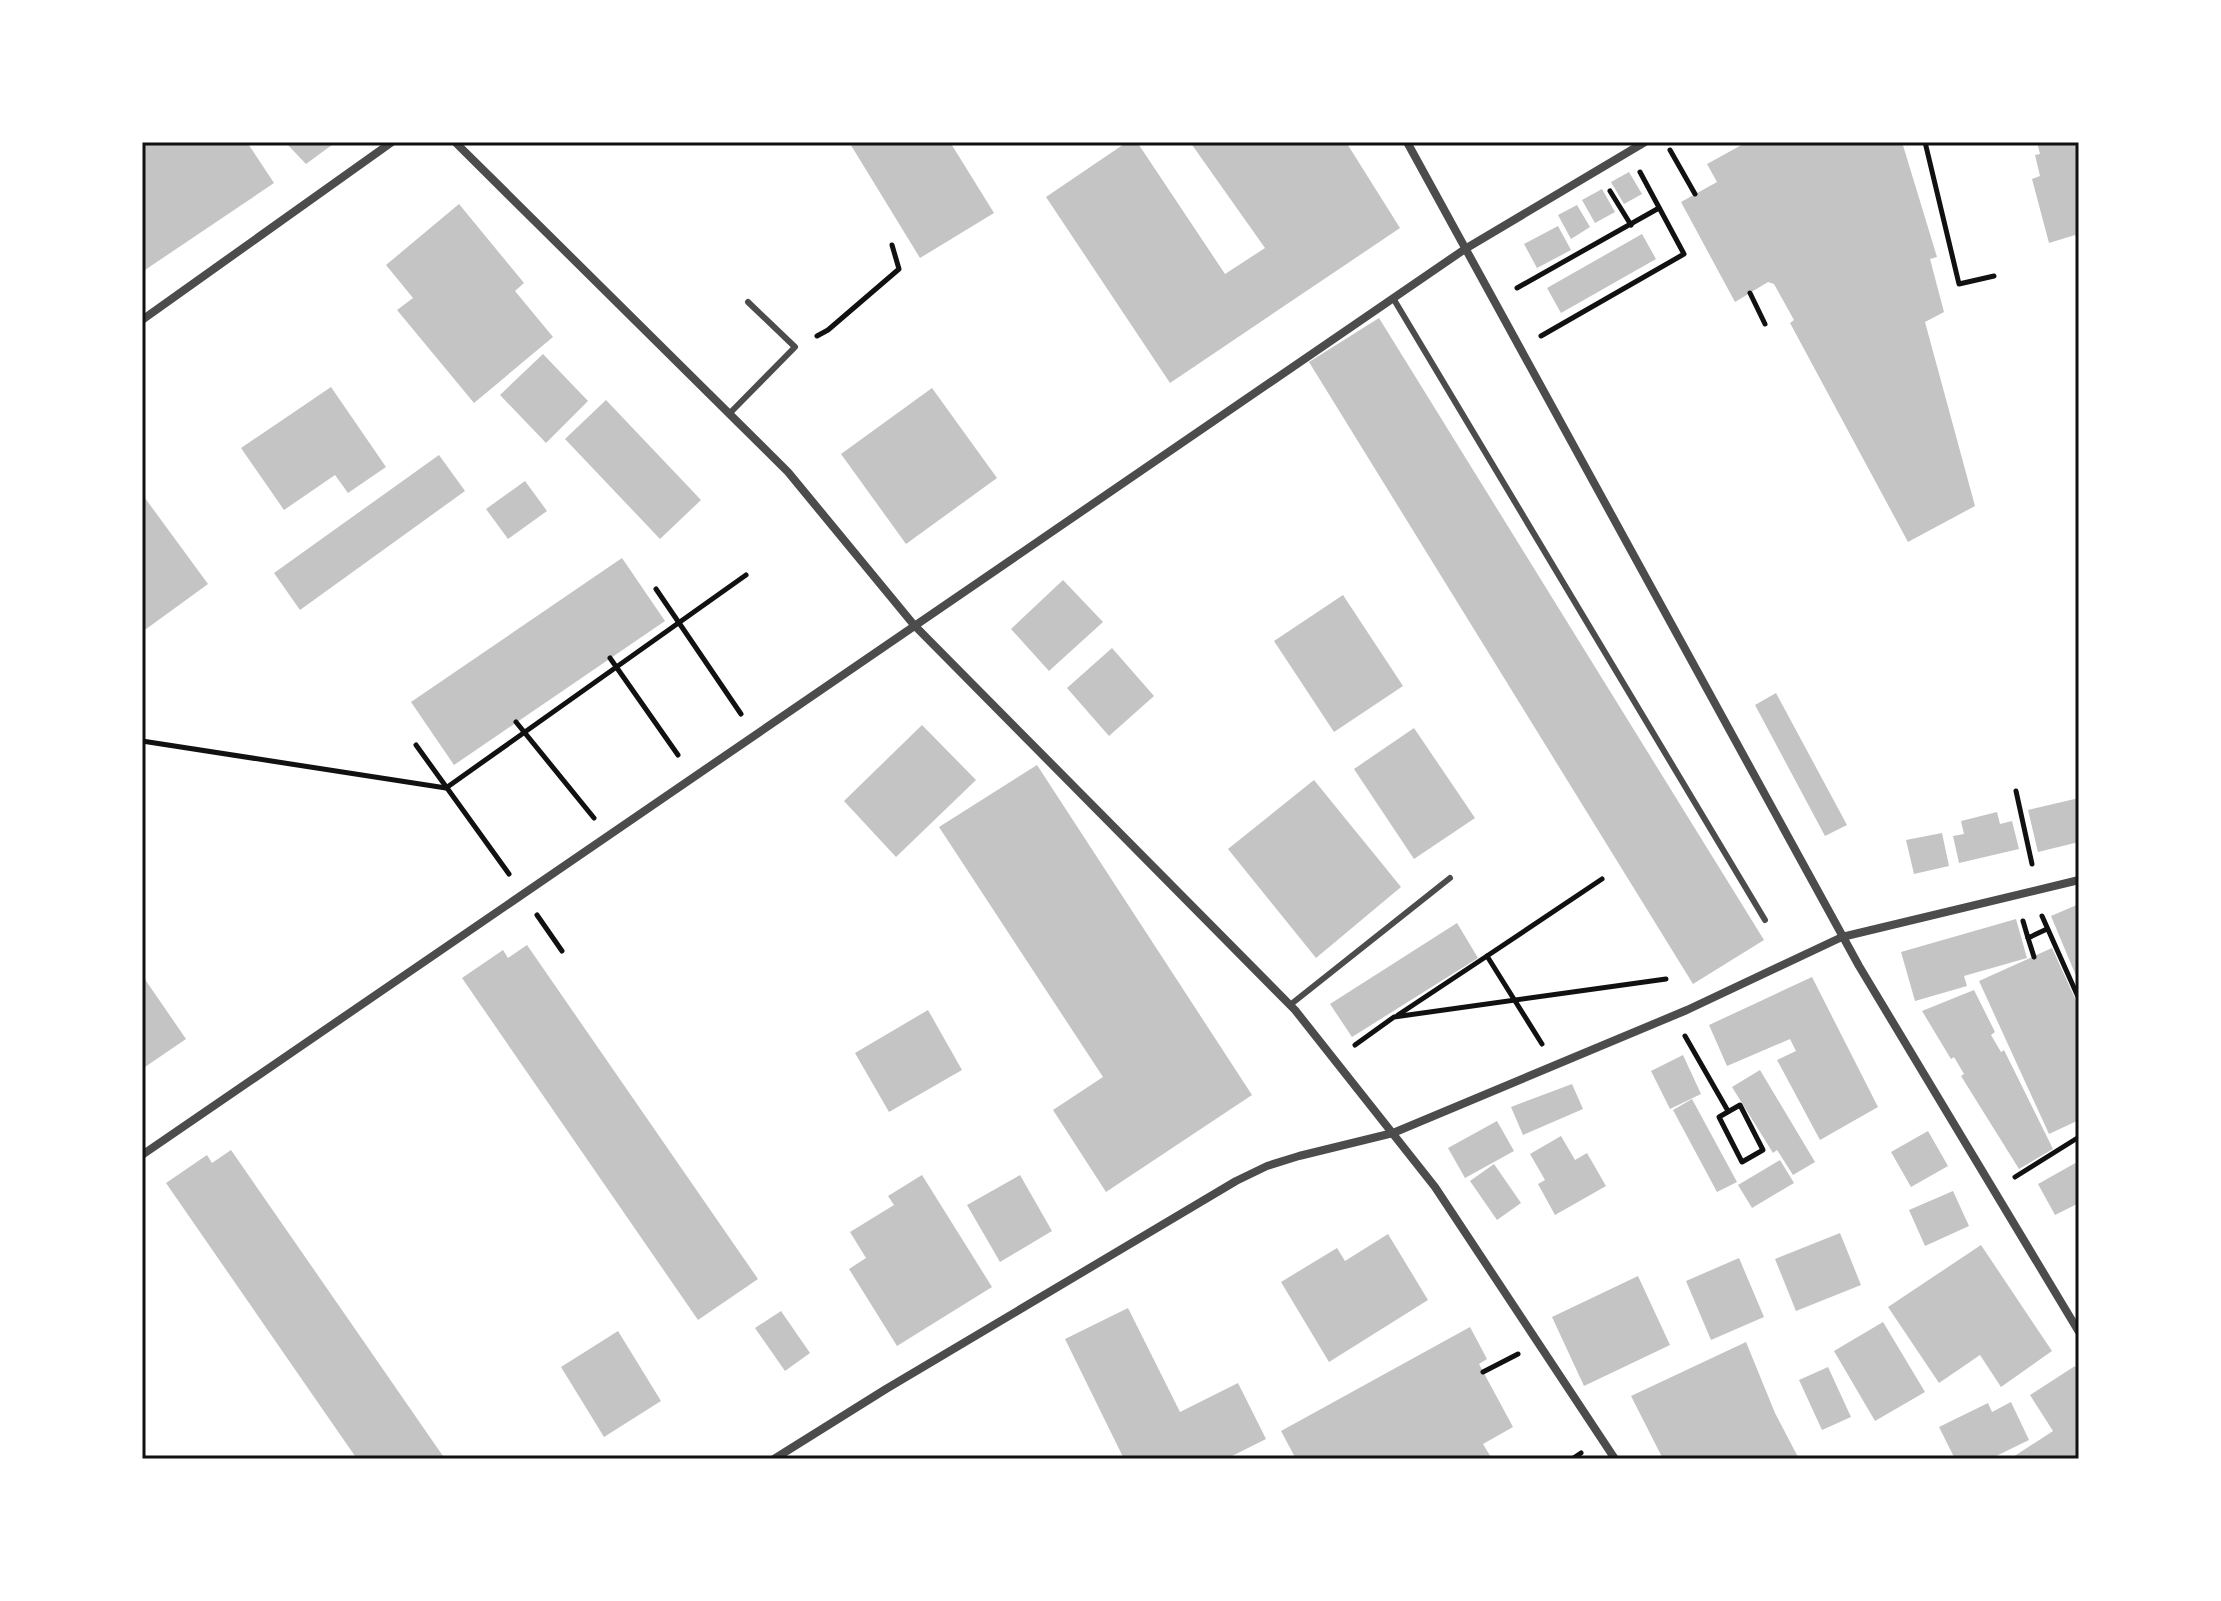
<svg xmlns="http://www.w3.org/2000/svg" width="2221" height="1601" font-family="'Work Sans',sans-serif">
<rect width="100%" height="100%" fill="#fff"/>
<g fill="#c4c4c4">
<path d="M142 142H247L274 183 142 272Z"/>
<path d="M285 142H336L306 164Z"/>
<path d="M849 142H950L994 213 920 258Z"/>
<path d="M1127 142H1137L1225 274 1265 248 1190 142H1346L1400 228 1170 383 1046 197Z"/>
<path d="M1747 142H1902L1937 257 1930 259 1944 312 1925 322 1975 506 1908 542 1790 323 1794 320 1774 284 1768 282 1735 302 1681 202 1717 182 1707 164Z"/>
<path d="M2037 142H2079V245L2075 235 2049 243 2032 179 2040 176 2035 155 2040 154Z"/>
<path d="M1629 172 1642 194 1624 204 1611 182Z"/>
<path d="M1602 189 1615 212 1595 223 1582 200Z"/>
<path d="M459 204 524 283 515 291 553 337 474 403 397 310 413 298 386 265Z"/>
<path d="M1577 205 1590 227 1571 239 1558 215Z"/>
<path d="M1558 226 1571 250 1537 268 1524 244Z"/>
<path d="M1642 234 1656 259 1561 313 1547 288Z"/>
<path d="M1379 318 1764 940 1693 984 1309 362Z"/>
<path d="M543 354 588 401 546 443 500 395Z"/>
<path d="M331 387 386 467 348 493 335 475 284 510 241 448Z"/>
<path d="M932 388 997 478 906 544 841 454Z"/>
<path d="M606 400 701 500 660 539 565 439Z"/>
<path d="M439 455 465 491 300 610 274 573Z"/>
<path d="M525 481 547 511 508 539 486 509Z"/>
<path d="M142 494 208 584 142 632Z"/>
<path d="M622 558 665 621 454 765 411 702Z"/>
<path d="M1063 580 1103 622 1049 671 1011 629Z"/>
<path d="M1343 595 1403 686 1334 732 1274 641Z"/>
<path d="M1112 648 1154 696 1109 736 1067 688Z"/>
<path d="M1776 693 1847 825 1825 836 1755 705Z"/>
<path d="M922 725 976 780 896 857 844 801Z"/>
<path d="M1414 728 1475 818 1414 859 1354 769Z"/>
<path d="M1037 765 1252 1095 1106 1192 1053 1110 1103 1077 939 827Z"/>
<path d="M1314 780 1401 887 1316 958 1228 849Z"/>
<path d="M2079 798V842L2038 852 2028 810Z"/>
<path d="M1997 812 2000 824 2012 821 2019 849 1959 863 1953 836 1964 834 1961 821Z"/>
<path d="M1942 833 1949 866 1914 874 1906 840Z"/>
<path d="M2079 904V983L2051 916Z"/>
<path d="M2016 919 2027 958 1964 976 1967 986 1915 1001 1901 952Z"/>
<path d="M1457 923 1478 958 1352 1037 1330 1004Z"/>
<path d="M527 945 758 1279 698 1320 462 978 503 950 508 958Z"/>
<path d="M2052 948 2079 1007V1120L2049 1134 1979 981Z"/>
<path d="M142 975 186 1039 142 1069Z"/>
<path d="M1812 977 1878 1107 1820 1140 1777 1060 1796 1051 1790 1039 1727 1066 1709 1025Z"/>
<path d="M1974 990 1995 1032 1991 1035 2001 1052 2004 1050 2053 1149 2019 1169 1961 1076 1964 1074 1954 1057 1951 1059 1922 1011Z"/>
<path d="M928 1010 962 1070 889 1112 855 1053Z"/>
<path d="M1683 1055 1701 1094 1670 1109 1651 1071Z"/>
<path d="M1760 1070 1815 1162 1793 1175 1777 1150 1773 1153 1732 1087Z"/>
<path d="M1572 1084 1583 1109 1523 1135 1511 1107Z"/>
<path d="M1692 1099 1737 1182 1717 1192 1673 1110Z"/>
<path d="M1497 1121 1514 1151 1465 1178 1448 1148Z"/>
<path d="M1928 1131 1948 1166 1911 1187 1891 1152Z"/>
<path d="M1561 1136 1575 1160 1587 1153 1606 1186 1555 1215 1538 1184 1545 1180 1530 1154Z"/>
<path d="M231 1150 353 1326 445 1459H357L166 1183 207 1155 212 1163Z"/>
<path d="M1780 1160 1794 1183 1752 1208 1738 1185Z"/>
<path d="M2079 1161V1203L2055 1215 2038 1184Z"/>
<path d="M1494 1164 1521 1203 1497 1220 1470 1181Z"/>
<path d="M922 1175 992 1287 897 1346 849 1269 866 1258 850 1232 894 1205 888 1196Z"/>
<path d="M1020 1175 1052 1231 1000 1262 967 1205Z"/>
<path d="M1953 1191 1969 1226 1925 1246 1909 1210Z"/>
<path d="M1840 1233 1861 1285 1796 1311 1775 1259Z"/>
<path d="M1388 1234 1428 1300 1329 1362 1281 1282 1337 1248 1345 1261Z"/>
<path d="M1981 1245 2052 1351 2001 1387 1980 1355 1939 1383 1888 1307Z"/>
<path d="M1739 1258 1764 1317 1711 1340 1686 1281Z"/>
<path d="M1638 1276 1670 1345 1584 1386 1552 1317Z"/>
<path d="M1128 1308 1180 1412 1238 1383 1266 1439 1226 1459H1124L1065 1339Z"/>
<path d="M781 1311 810 1353 785 1371 755 1328Z"/>
<path d="M1883 1322 1925 1392 1875 1421 1834 1351Z"/>
<path d="M1470 1327 1487 1359 1479 1364 1513 1427 1483 1444 1492 1459H1296L1281 1431Z"/>
<path d="M618 1331 661 1401 604 1437 561 1367Z"/>
<path d="M1746 1342 1775 1413 1799 1459H1663L1631 1396Z"/>
<path d="M2075 1366 2079 1373V1459H2010L2053 1431 2030 1395Z"/>
<path d="M1828 1367 1851 1417 1822 1430 1799 1380Z"/>
<path d="M2011 1402 2029 1440 1990 1459H1955L1939 1427 1988 1403 1992 1412Z"/>
</g>
<g fill="none" stroke-linecap="round" stroke-linejoin="round">
<g stroke="#111" stroke-width="5">
<path d="M1925 142 1959 284 1994 276"/>
<path d="M1670 150 1695 194"/>
<path d="M1610 191 1631 225"/>
<path d="M1517 288 1659 208"/>
<path d="M1750 293 1765 324"/>
<path d="M817 336 828 330 899 269 892 245"/>
<path d="M1541 336 1684 254 1640 172"/>
<path d="M656 589 741 714"/>
<path d="M610 658 678 755"/>
<path d="M516 722 594 818"/>
<path d="M142 741 446 788 746 575"/>
<path d="M416 745 509 874"/>
<path d="M2016 791 2032 864"/>
<path d="M537 915 562 951"/>
<path d="M2042 916 2079 999"/>
<path d="M2023 921 2028 938 2047 929"/>
<path d="M2028 938 2034 957"/>
<path d="M1398 1015 1487 956"/>
<path d="M1685 1036 1728 1111"/>
<path d="M1542 1044 1487 956 1602 879"/>
<path d="M1355 1045 1394 1017 1666 979"/>
<path d="M1740 1105 1763 1150 1742 1162 1719 1117Z"/>
<path d="M2015 1177 2079 1137"/>
<path d="M1483 1372 1518 1354"/>
<path d="M1572 1459 1581 1453"/>
</g>
<g stroke="#4c4c4c" stroke-width="6">
<path d="M1393 298 1765 920"/>
<path d="M729 414 795 347 748 302"/>
<path d="M1290 1005 1450 878"/>
</g>
<g stroke="#4c4c4c" stroke-width="8">
<path d="M455 142 788 472 914 625 1295 1010 1435 1187 1615 1459"/>
<path d="M1407 142 1859 966 2079 1332"/>
<path d="M142 320 392 142"/>
<path d="M142 1155 1465 249 1645 142"/>
<path d="M774 1459 886 1389 1236 1181 1267 1166 1299 1156 1393 1133 1687 1010 1842 937 2079 880"/>
</g>
</g>
<rect width="2221" height="1601" fill="none" stroke="#ffffff" stroke-width="288"/>
<rect x="144" y="144" width="1933" height="1313" fill="none" stroke="#111" stroke-width="3"/>
</svg>
